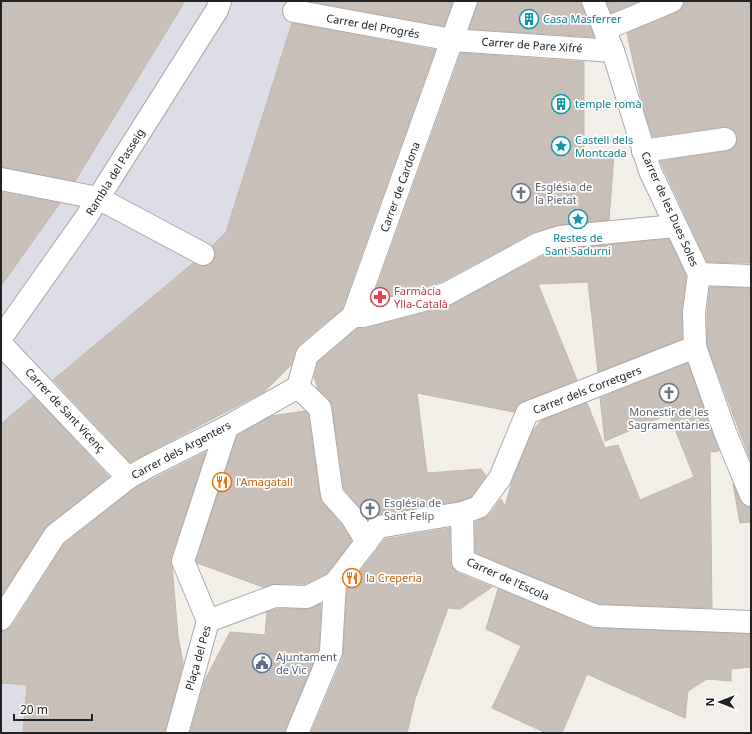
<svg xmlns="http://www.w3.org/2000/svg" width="752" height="734" font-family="'Noto Sans',sans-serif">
<rect width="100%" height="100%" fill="#f2efe9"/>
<g fill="#dddde8">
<path d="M185 1H297L293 21 227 231 203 254 1 424V286L68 192Z"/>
<path d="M1 683 27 685 23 733H1Z"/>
</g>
<g fill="#c7bfb8" stroke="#c4b6ab">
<path d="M1 1H185L75 181 1 167Z"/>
<path d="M309 1H453L444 26Z"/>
<path d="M478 1H581L594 37 469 29Z"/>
<path d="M606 1H640L611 13Z"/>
<path d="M684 1H751V263L707 262 660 161 727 151 732 149 736 144 737 138 735 132 730 128 723 127 653 137 643 107 627 33 677 12 682 8Z"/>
<path d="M292 23 435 50 342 309 299 345 292 364 264 392 130 462 53 380 193 263 204 266 210 264 214 260 215 253 212 246 226 232Z"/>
<path d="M461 53 584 62V154H614L609 220 559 225 534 232 441 282 372 301Z"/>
<path d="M1 192 60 203 1 286Z"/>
<path d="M669 239 686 276 682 310V339L598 372 588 282 538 284 577 380 522 402 518 404 514 412 417 393 427 473 481 469 486 476 471 497 459 501 376 515 368 520 360 508 344 489 332 406 329 399 318 389 314 377 318 362 358 328H366L449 306 543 256 563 249Z"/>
<path d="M710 287 751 288V462L707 345V313Z"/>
<path d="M688 363 719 451 710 452 712 608 599 604 475 553V522L489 515 501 499 505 506 512 481 533 430 542 420 587 403 605 448 618 445 640 500 694 477 669 414 605 441 600 398Z"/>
<path d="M34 396 109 477 45 528 1 596V424Z"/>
<path d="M305 411 308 414 320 497 323 503 341 524 352 541 327 573 304 584H275L263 587 197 563 196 560 237 436 271 416Z"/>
<path d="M206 452 172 554 171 553 178 636 183 663 165 733H23L27 685 1 683V631L7 630 12 626 64 544 135 488Z"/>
<path d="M733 484 743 505 751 507V522L740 523Z"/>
<path d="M450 528V561L453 568 458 573 492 587 460 609 448 608 415 699 407 733H311L343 657 347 588 385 539Z"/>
<path d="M498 589 595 628 751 634V667L731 669V681L707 679 688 691 685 718 587 674 562 733H546L492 708 521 646 486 629Z"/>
<path d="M321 604 319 649 285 733H190L205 680 230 632 265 635 267 612 277 609H307Z"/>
</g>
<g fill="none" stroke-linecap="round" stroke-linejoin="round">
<g stroke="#a9a9a9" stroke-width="24">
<g id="minor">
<path d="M593 1 613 51 650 171 699 274 694 312 695 347 725 432 751 495"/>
<path d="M294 11 452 40 613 51"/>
<path d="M605 29 672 1"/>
<path d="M643 151 725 139"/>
<path d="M1 179 98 198 203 254"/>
<path d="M699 274 751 276"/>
<path d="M353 316H363L446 294 538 244 560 237 675 226"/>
<path d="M1 338 85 219 217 10 220 1"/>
<path d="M1 344 128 478"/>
<path d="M298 387 307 355 353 316 466 1"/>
<path d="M298 387 320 408 332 495 351 516 367 542"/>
<path d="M462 513 463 561 596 616 751 622"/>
<path d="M1 619 55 535 128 478 151 465 227 427 298 387"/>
<path d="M208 621 183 561 227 427"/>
<path d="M177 733 208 621 275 596 307 597 335 583 378 527 462 513 479 507 500 478 527 413 695 347"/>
<path d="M297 733 331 652 335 583"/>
</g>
</g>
<use href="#minor" stroke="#fff" stroke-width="22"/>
</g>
<defs>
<g id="building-ring" transform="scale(1)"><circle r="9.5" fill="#fff" stroke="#0f9aa8" stroke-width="1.5"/><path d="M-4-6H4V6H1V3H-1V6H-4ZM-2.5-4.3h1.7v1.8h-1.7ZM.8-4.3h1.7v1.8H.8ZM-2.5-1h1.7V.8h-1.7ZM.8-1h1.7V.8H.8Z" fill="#0f9aa8"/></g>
<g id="sight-ring" transform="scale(1)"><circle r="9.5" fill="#fff" stroke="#0f9aa8" stroke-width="1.5"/><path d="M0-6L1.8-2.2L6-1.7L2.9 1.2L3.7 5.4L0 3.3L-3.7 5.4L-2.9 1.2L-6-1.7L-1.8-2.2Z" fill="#0f9aa8"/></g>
<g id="church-ring" transform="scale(1)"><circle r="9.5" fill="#fff" stroke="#6b7280" stroke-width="1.5"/><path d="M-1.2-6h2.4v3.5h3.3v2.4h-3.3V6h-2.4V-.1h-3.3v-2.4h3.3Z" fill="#6b7280"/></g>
<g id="pharmacy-ring" transform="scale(1)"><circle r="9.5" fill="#fff" stroke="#e0444e" stroke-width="1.5"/><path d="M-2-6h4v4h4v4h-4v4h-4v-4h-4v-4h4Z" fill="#e0444e"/></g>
<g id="restaurant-ring" transform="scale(1)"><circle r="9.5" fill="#fff" stroke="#e8710a" stroke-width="1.5"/><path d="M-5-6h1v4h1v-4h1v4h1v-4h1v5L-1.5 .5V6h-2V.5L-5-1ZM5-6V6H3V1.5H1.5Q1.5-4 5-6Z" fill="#e8710a"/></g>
<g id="civic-ring" transform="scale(1)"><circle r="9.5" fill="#fff" stroke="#5c6f8a" stroke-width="1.5"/><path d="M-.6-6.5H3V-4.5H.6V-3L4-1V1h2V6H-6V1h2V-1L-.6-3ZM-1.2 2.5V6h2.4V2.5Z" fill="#5c6f8a"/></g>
</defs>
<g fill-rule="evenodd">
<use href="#building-ring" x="529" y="19"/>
<use href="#building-ring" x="561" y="104"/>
<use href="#sight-ring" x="561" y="146"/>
<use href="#church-ring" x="521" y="193"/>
<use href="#sight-ring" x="578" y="219"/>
<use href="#pharmacy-ring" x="380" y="297"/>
<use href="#church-ring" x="669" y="393"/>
<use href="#restaurant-ring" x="222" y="482"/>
<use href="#church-ring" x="370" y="509"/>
<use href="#restaurant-ring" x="352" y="578"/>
<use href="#civic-ring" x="262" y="663"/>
</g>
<g text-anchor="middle" stroke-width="3.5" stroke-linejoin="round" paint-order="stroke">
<g font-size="11" fill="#0d838f" stroke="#fff" text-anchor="start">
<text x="543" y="23">Casa Masferrer</text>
<text x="575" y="108">temple romà</text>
<text x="575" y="144">Castell dels<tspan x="575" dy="13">Montcada</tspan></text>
<text x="578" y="242" text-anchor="middle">Restes de<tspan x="578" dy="13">Sant Sadurni</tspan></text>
</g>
<g font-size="11" fill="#222" stroke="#fff">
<text transform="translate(373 26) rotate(10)" y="4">Carrer del Progrés</text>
<text transform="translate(532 45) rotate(4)" y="4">Carrer de Pare Xifré</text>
<text transform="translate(115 172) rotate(-58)" y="4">Rambla del Passeig</text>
<text transform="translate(400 187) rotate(-70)" y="4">Carrer de Cardona</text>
<text transform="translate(670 209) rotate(66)" y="4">Carrer de les Dues Soles</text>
<text transform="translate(587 390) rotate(-21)" y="4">Carrer dels Corretgers</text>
<text transform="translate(65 410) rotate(47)" y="4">Carrer de Sant Vicenç</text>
<text transform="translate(181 450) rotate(-28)" y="4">Carrer dels Argenters</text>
<text transform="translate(508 579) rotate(24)" y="4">Carrer de l'Escola</text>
<text transform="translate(198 658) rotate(-74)" y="4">Plaça del Pes</text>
</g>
<g font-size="11" fill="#5b616d" stroke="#fff" text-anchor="start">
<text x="535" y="191">Església de<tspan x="535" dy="13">la Pietat</tspan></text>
<text x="669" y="416" text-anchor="middle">Monestir de les<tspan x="669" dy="13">Sagramentàries</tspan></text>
<text x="384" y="507">Església de<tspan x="384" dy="13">Sant Felip</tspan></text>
</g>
<g font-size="11" fill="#be3a42" stroke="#fff" text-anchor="start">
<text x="394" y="295">Farmàcia<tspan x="394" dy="13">Ylla-Català</tspan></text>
</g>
<g font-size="11" fill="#c56008" stroke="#fff" text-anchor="start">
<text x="236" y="486">l'Amagatall</text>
<text x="366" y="582">la Creperia</text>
</g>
<g font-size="11" fill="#4e5e75" stroke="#fff" text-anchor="start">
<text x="276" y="661">Ajuntament<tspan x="276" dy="13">de Vic</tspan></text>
</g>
</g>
<rect width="752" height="734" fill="none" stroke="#222222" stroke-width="4"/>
<g transform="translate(720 702) rotate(270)" stroke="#ffffff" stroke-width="3" paint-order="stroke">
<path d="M0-3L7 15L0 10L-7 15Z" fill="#222222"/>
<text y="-6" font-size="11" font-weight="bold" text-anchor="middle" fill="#222222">N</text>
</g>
<path d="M14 714v6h78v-6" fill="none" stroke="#222222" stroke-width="2"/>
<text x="20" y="714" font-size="12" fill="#222222" stroke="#ffffff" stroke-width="3" paint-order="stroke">20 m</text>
</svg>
